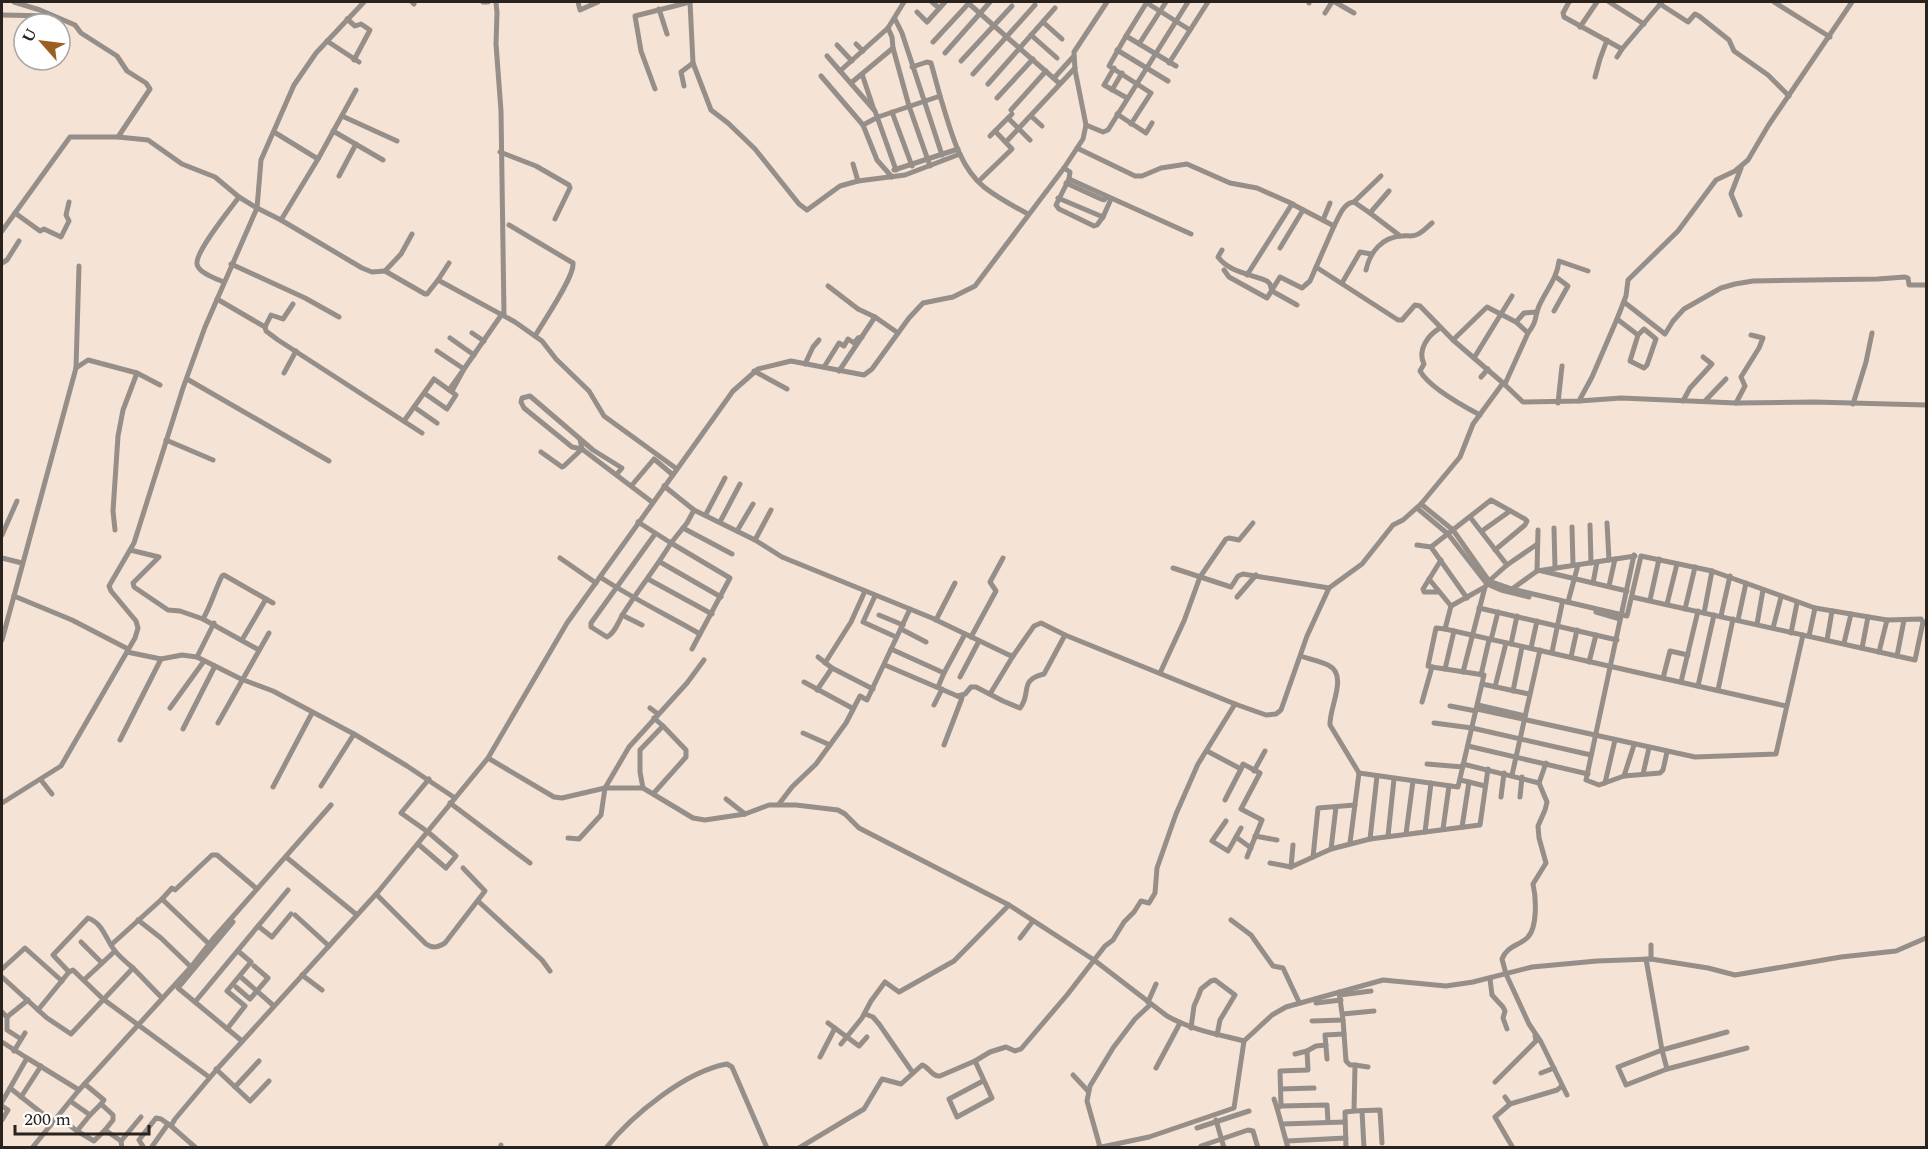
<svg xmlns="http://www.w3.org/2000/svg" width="1928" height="1149" font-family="Spectral,serif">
<rect width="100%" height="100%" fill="#f5e3d5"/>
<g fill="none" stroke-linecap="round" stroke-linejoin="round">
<g stroke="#968e89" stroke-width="5">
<path d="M412 2 414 4"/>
<path d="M483 2H488"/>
<path d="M496 2 497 13 496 44 501 111 504 315"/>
<path d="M578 2 580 10 598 2"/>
<path d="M690 2 693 63 711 110 728 123 755 149 799 204 807 210 840 186 858 181 905 175 960 154"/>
<path d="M932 2 939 8"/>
<path d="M967 2 1059 83"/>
<path d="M1335 2 1354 13"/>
<path d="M1569 2 1563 13 1564 17 1622 49"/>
<path d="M1609 2 1644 24"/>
<path d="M1774 2 1830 37"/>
<path d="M1147 3 1190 30"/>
<path d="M1309 3V2"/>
<path d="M1660 4 1688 22 1695 14 1699 16 1729 40 1734 51 1768 75 1789 96"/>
<path d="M659 9 667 34"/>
<path d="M917 12 927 22 945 2"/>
<path d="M1325 13 1332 2"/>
<path d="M2 15 51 16"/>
<path d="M347 19 355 26 361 24 370 30 354 60"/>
<path d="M895 19 902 33 942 155"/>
<path d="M1043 22 1062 39"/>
<path d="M1580 27 1597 2"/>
<path d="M888 28 892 37 893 48 909 106 930 166"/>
<path d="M1031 35 1057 58"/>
<path d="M1126 36 1147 2"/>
<path d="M327 41 359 62"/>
<path d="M933 42 970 2"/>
<path d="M856 44 863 51"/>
<path d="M1139 44 1166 2"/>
<path d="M837 45 852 61"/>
<path d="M1117 50 1168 81"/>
<path d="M945 53 990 2"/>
<path d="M827 56 875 111 896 170"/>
<path d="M1617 57 1622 49 1662 2"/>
<path d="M961 61 1012 6"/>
<path d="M1169 63 1208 2"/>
<path d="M912 67 927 62 931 63 940 96"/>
<path d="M1114 68 1104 85 1127 98"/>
<path d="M840 71 888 28 904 2"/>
<path d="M862 74 874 110"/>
<path d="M973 74 1035 5"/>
<path d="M821 76 863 125"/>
<path d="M1595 77 1600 59 1607 40"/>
<path d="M1054 78 1073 57"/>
<path d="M851 83 893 48"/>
<path d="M988 84 1055 8"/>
<path d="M684 86 681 72 693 63"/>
<path d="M655 89 641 51 635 16 690 2"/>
<path d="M1112 90 1122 73"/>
<path d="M997 98 1033 59"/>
<path d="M1011 110 1046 71"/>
<path d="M892 112 912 166"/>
<path d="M1117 114 1146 133 1152 123"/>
<path d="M342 116 397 141"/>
<path d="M1031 116 1042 126"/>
<path d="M1008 118 1030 140"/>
<path d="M1131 124 1151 93 1109 66 1126 36 1176 66"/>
<path d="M1086 125 1103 132 1108 130 1188 2"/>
<path d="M333 131 383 160"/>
<path d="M274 132 318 159"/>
<path d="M990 136 1012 114"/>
<path d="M118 137 148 140 182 164 215 177 239 197 257 208 281 220 362 268 372 272 385 271 425 294H427L438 280 515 322 542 341 556 359 589 391 604 416 677 469"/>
<path d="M1006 142 1075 68"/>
<path d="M1077 148 1135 176H1142L1161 168 1187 164 1230 183 1257 188 1293 204"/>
<path d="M500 152 536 166 569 185 570 188 555 219"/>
<path d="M853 164 858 181"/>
<path d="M1064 168 1070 172 1069 179 1056 205 1059 209 1094 226 1097 225 1103 217"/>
<path d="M894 170 958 149"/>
<path d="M339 176 356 144"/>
<path d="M892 177 877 160 863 125 878 117 940 96C950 127 958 166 984 187 998 198 1013 206 1028 214"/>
<path d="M981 179 1012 149 995 131"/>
<path d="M1069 179 1191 234"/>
<path d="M1066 183 1101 199 1104 200 1107 197"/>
<path d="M1058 198 1103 217 1111 199"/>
<path d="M1354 202 1381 176"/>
<path d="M15 213 40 231 44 229 61 237 69 221 66 215 69 202"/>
<path d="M1370 213 1399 235"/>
<path d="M1740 215 1731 194 1741 168"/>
<path d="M281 220 318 159 356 90"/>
<path d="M1323 220 1330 203"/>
<path d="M509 225 573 263C575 276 543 322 535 336"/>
<path d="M2 231 70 137H118L150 89 146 83 127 71 117 56 81 33 75 25 40 10 14 2"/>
<path d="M1280 248 1303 210"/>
<path d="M1222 250 1218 257C1229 272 1250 274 1267 281L1270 284 1272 291 1297 305"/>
<path d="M2 263 7 260 19 241"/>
<path d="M231 264 305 298 339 317"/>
<path d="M1316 267 1398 320H1402L1415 305 1420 306 1453 340 1503 383"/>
<path d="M1224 270 1229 277 1267 298 1280 277 1302 288 1310 281 1334 226"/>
<path d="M1366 270C1370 252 1382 237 1402 236 1407 235 1411 237 1416 235 1422 233 1427 227 1432 223"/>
<path d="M385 271 401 254 412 234"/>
<path d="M1247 275 1292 204 1334 226C1339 217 1343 203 1354 202L1370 213 1389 191"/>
<path d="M438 280 449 263"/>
<path d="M224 282C217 279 198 273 197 264 195 252 230 209 239 197"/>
<path d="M1342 283 1360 252 1371 254"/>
<path d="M828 286 858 309 875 317"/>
<path d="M217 299 265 327 271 315 283 319 293 304"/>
<path d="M1624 302 1665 334 1673 321 1684 309 1721 288 1735 284 1753 281 1878 279 1905 277 1908 278 1909 285H1926"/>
<path d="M1554 311 1568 286 1556 277"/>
<path d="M1617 319 1638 335 1630 361 1644 368 1647 365 1656 339 1644 329 1638 335"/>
<path d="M1516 322 1524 313 1537 312"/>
<path d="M265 327 266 331 278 340 422 433"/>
<path d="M1440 328C1428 335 1417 350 1424 364L1420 371C1429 387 1463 406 1480 415"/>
<path d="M472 333 484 341"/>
<path d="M1528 333C1538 320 1534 318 1539 306 1546 290 1557 279 1559 261L1588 271"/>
<path d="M450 338 474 355"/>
<path d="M1453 340 1487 307 1516 322 1528 333 1505 384"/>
<path d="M437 351 464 369 502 314"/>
<path d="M1474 358 1512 296"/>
<path d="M805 364 813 347 819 340"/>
<path d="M824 367 839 343 844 346 848 339 854 343 858 338 862 337"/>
<path d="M76 368 88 360 137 373 160 385"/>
<path d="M754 371 787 389"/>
<path d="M839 371 875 317 898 333"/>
<path d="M284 373 296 351"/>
<path d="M1481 377 1488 369"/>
<path d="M187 379 329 461"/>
<path d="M449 390 464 369 452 391"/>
<path d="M1579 401 1621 398 1736 403 1814 402 1926 405"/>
<path d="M1683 401 1690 388 1712 364 1703 357"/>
<path d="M1705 401 1726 379"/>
<path d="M1558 403 1562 366"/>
<path d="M1736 403 1745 386 1741 377 1759 348 1763 338 1751 335"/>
<path d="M1853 404 1866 362 1872 333"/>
<path d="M414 407 437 423"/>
<path d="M404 421C414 407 424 393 434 379L456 395 447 409 424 393"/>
<path d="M166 440 213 460"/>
<path d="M541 452 562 467 564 466 582 449 580 439"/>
<path d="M617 474 622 468 593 450 530 396 522 398 521 402 524 408 572 447 582 449 652 502"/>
<path d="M632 485 654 459 673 475"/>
<path d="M664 486 694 510"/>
<path d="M1421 504 1453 530 1489 581 1507 565 1536 545"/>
<path d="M1417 508 1448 534 1487 584 1501 590 1529 597"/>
<path d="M706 514 725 478"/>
<path d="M1470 517 1507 565"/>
<path d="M638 522 671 543 687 523 694 510 755 540 782 557 932 618 1009 655 1013 656 1034 626 1041 623 1065 635 1235 704 1266 715 1276 714 1281 710 1307 636 1329 588 1362 564 1393 525 1403 520 1421 504 1460 457 1473 424 1503 383 1523 402 1579 401 1592 377 1617 319 1626 296 1628 280 1678 231 1716 180 1735 171 1748 160 1768 126 1852 2"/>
<path d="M720 522 740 484"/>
<path d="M1607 523 1609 560"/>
<path d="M1590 525 1591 563"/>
<path d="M1572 527 1573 565"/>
<path d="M683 528 732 554"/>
<path d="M1554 528 1555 568"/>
<path d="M115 530 113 511 118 436 123 410 137 373"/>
<path d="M737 531 753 504"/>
<path d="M1482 531 1510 511"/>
<path d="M2 535 17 501"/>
<path d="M755 540 771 510"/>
<path d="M1417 545 1431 547 1467 598"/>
<path d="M1431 547 1491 500 1525 519 1527 521 1525 525 1495 550"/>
<path d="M130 550 159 557 133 583 134 587 168 610 180 611 203 619 259 650"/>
<path d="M1634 555 1586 780 1599 785 1624 776 1660 773 1663 770 1667 752"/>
<path d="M2 558 22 563"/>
<path d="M560 558 596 583"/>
<path d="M660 562 721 597"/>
<path d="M1173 568 1231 587 1238 576 1243 574 1329 588"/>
<path d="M1537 571 1538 530"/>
<path d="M1542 571 1627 591"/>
<path d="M600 577C632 598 667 615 700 634L730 578 671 543C656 568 638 590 623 614 618 622 615 633 607 637L591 627V623L655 534"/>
<path d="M648 579 712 614"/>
<path d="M1429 579 1451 606"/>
<path d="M1593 583 1597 562"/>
<path d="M1609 586 1615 559"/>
<path d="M1512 589 1537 571 1635 556"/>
<path d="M1439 592H1424L1423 589 1441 560"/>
<path d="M14 596 72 620 128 649"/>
<path d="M875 596 863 622 896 637"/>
<path d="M1237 597 1256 575"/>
<path d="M1650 600 1659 559"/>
<path d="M1568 602 1578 565"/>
<path d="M1667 604 1677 564"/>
<path d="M1479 608 1617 640"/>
<path d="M1685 609 1695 567"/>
<path d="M1596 612 1620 619"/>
<path d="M1704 613 1712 571"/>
<path d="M622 615 642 625"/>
<path d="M879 615 903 625"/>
<path d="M1721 616 1730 576"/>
<path d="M203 619C211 605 215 590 222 576L224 575 273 603"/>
<path d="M936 620 955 583"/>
<path d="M1738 620 1746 583"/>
<path d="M1757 624 1763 590"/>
<path d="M1773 628 1781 597"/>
<path d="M901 629 926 642"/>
<path d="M1445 629 1786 706"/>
<path d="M1791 633 1797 603"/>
<path d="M1809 636 1815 608"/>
<path d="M971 637 996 591 990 582 1003 558"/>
<path d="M2 640 76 368 79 266"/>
<path d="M242 640 266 599"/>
<path d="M1491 640 1498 612"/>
<path d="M1827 640 1832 611"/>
<path d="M1844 643 1851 614"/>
<path d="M1511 644 1517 616"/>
<path d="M1531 648 1537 621"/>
<path d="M1862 648 1868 617"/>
<path d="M692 649 700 634"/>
<path d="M891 649 944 673"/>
<path d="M127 652 161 659 182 655 197 657 241 679 273 691 354 734 407 766 455 798"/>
<path d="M1552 652 1562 604"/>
<path d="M1879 652 1887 620"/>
<path d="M1301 656C1309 659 1319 661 1328 665 1349 675 1329 707 1330 725L1359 773 1350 843"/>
<path d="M1897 656 1904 620"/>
<path d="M197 657 214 623"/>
<path d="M818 657 832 668 873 689"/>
<path d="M1571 657 1577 630"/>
<path d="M1589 662 1596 635"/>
<path d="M825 663 851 622 865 591"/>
<path d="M885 665 962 698 944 745"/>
<path d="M1445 669 1454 631"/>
<path d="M1463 672 1485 587"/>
<path d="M1160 673 1184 621 1200 577 1226 539 1229 538 1239 540 1253 523"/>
<path d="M1481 675 1489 640"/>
<path d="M960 677 979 641"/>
<path d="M1663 678 1670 651 1688 655"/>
<path d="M804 682 852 708"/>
<path d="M1681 682 1698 611"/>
<path d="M1482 684 1529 694"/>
<path d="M1698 686 1714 615"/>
<path d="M938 687 944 673 965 634"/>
<path d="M1495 687 1506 643"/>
<path d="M817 690 832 668"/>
<path d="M1718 690 1733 619"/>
<path d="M1513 691 1522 647"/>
<path d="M990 694 1013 656"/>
<path d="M958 696 965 694 971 687H976L1003 701 1020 708C1032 694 1018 680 1044 674L1065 635"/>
<path d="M1422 702 1432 667 1428 666 1436 628 1445 629 1451 606 1485 587 1489 581 1512 589 1627 616 1641 556 1712 571 1815 608 1887 620 1921 619 1923 622 1915 660 1632 597"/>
<path d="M934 705 942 689"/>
<path d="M1478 705 1525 716"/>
<path d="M1450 706 1476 711"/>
<path d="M170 708 204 661"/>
<path d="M650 708 658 714"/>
<path d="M1477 709 1695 757 1776 754 1803 635"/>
<path d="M218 723 269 633"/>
<path d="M1434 723 1472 728 1591 755"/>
<path d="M183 729 215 666"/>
<path d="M803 733 830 745"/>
<path d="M120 740 161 659"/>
<path d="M1468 746 1588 774"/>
<path d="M1207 751 1241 769 1225 800"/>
<path d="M488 758 554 797 562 798 605 788H643L693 818 705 820 745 814 769 805H796L838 810 845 814 859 828 1009 905 1094 960 1167 1016C1192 1030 1217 1034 1244 1041"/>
<path d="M1427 764 1463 767"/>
<path d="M1463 764 1539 783 1547 802 1545 810 1538 826 1539 838 1546 863 1533 884C1536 897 1538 928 1527 938 1518 946 1507 946 1502 959L1506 974 1529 1024 1541 1042 1567 1095"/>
<path d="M1241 769 1243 764 1260 773 1241 809 1262 820 1247 857"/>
<path d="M1254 771 1265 751"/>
<path d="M1359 773 1458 787 1484 675 1432 667"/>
<path d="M1643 774 1649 748"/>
<path d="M1512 775 1540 650"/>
<path d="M1624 776 1634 745"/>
<path d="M41 780 52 794"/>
<path d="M1460 780 1469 782 1462 827"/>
<path d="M1469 782 1485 786"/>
<path d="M1539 783 1546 763"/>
<path d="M1605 783 1615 740"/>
<path d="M321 786 354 734"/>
<path d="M273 787 312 713"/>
<path d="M643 788 640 772V750L663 726 654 718"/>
<path d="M653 794 686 757V750L663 726"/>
<path d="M1501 797 1504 773"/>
<path d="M1520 797 1522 777"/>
<path d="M726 799 745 814"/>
<path d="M2 803 61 766 135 638 138 628 136 621 111 591 109 586 134 543 183 388 205 327 257 208 261 160 294 85 316 53 364 2"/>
<path d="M450 803 530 863"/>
<path d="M779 804 792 787 816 764 846 723 860 696 867 700 910 609"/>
<path d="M1226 821 1212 841 1228 851 1236 837 1251 848"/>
<path d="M1443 829 1449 786"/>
<path d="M1425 832 1431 783"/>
<path d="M1406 834 1413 781"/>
<path d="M1255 836 1277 840"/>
<path d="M1388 836 1394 779"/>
<path d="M1236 837 1241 828"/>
<path d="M568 838 579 839 601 815 605 788 629 747 687 683 704 660"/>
<path d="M1370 839 1377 776"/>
<path d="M418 844 446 868 456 856 428 832 401 813 429 779"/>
<path d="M1331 849 1336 807"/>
<path d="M286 857 357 915"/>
<path d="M1313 857 1318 808 1355 805"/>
<path d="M1270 863 1291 867 1331 849 1370 839 1480 825 1488 769"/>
<path d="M1291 867 1293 845"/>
<path d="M376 894 426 944C433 949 438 947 445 943L485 891 463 868"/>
<path d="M162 899 172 888 175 890 212 855H217L257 889"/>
<path d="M478 901 542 960 550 971"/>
<path d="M295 915 329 946"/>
<path d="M1231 920 1251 935 1273 966 1283 968 1299 1002"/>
<path d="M233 922 178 988 242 1041"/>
<path d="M258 926 272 937 291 914"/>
<path d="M1020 938 1033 921"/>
<path d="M81 942 102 963"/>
<path d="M111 945 162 899 209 944"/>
<path d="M1651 945V959"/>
<path d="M1646 959 1662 1050 1667 1069"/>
<path d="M191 967 213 939 331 805"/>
<path d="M133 968 162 998"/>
<path d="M2 969 25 948 62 981"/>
<path d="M302 975 322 990"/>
<path d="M2 977 47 1018 71 1034 133 968C127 963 120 957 115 951 106 940 103 923 88 918L53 955 69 972"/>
<path d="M242 978 274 1006"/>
<path d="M1490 979 1492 995 1503 1007 1505 1011 1503 1018 1507 1029"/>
<path d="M84 980 115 951"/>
<path d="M236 987 250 999 268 978 254 966"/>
<path d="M1339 992 1343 1020 1346 1061 1350 1065H1355L1354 1111 1345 1112 1346 1148"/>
<path d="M1340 995 1371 991"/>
<path d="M195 1002 288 890"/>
<path d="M1148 1002 1156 984"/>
<path d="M1316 1003 1341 1000"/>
<path d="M38 1010 69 972 73 970 103 999 209 1077"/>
<path d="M2 1012 7 1017 28 1000"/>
<path d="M865 1014 873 1017 879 1024 913 1073"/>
<path d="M1343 1014 1374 1011"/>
<path d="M7 1017V1030L21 1039"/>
<path d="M1312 1021 1343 1020"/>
<path d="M828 1023 859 1046 867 1037"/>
<path d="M1191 1028 1194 1006 1198 997 1201 989 1211 981 1215 980 1235 995 1220 1020 1217 1035"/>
<path d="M227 1029 245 1006 227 991 251 962 238 951"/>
<path d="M1727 1032 1662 1050 1618 1067 1626 1085 1667 1069 1747 1048"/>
<path d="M1244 1041 1272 1015 1286 1007 1383 980 1446 986 1473 982 1532 967 1597 961 1651 959 1708 968 1735 975 1841 957 1896 951 1926 938"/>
<path d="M2 1042 27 1058"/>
<path d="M841 1044 862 1018 871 1001 885 982 899 992 954 961 1009 905"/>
<path d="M14 1051 25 1033"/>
<path d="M1295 1054 1307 1051"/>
<path d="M820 1057 835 1028"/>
<path d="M1327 1059 1325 1035 1344 1034"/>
<path d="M975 1061 990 1052 1006 1047 1015 1051 1021 1049 1067 995 1105 946 1113 940 1124 922 1134 912 1141 901 1149 903 1155 893 1157 868 1176 814 1198 764 1235 704"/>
<path d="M1355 1065 1368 1067"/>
<path d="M1156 1068 1180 1023"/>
<path d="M216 1069 250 1101 269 1081"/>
<path d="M1541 1073 1554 1068"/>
<path d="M1073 1075 1088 1091"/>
<path d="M1495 1082 1536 1041 1535 1036"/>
<path d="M86 1085 104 1100 101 1104"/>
<path d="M235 1087 259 1061"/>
<path d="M10 1088 53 1122"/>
<path d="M1281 1089 1314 1088"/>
<path d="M79 1090 191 967 161 938 138 920"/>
<path d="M21 1097 41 1066"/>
<path d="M1505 1097 1510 1104 1557 1090 1562 1086"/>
<path d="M1274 1099 1277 1108"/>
<path d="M2 1102 27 1058 79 1090 32 1148"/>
<path d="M73 1103 90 1115 77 1131 94 1141 105 1130"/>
<path d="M1510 1104 1495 1117 1513 1148"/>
<path d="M2 1106 8 1110 2 1120"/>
<path d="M1281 1106 1327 1105 1328 1122"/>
<path d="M1354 1111 1380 1110 1382 1143"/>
<path d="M1362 1111 1364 1148"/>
<path d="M90 1115 101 1104 113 1115V1120L105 1130 121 1141 122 1148"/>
<path d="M60 1118 77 1131"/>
<path d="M1216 1120 1224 1148"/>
<path d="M1282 1124 1345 1122"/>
<path d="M1197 1128 1249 1111"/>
<path d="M121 1141 141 1117"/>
<path d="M1287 1141 1346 1138"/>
<path d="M1201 1146 1248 1130 1253 1131 1258 1148"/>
<path d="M1100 1147 1087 1101 1090 1086 1113 1048 1135 1019 1151 1004"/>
<path d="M144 1148 139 1140 156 1118 161 1119 171 1126"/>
<path d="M151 1148 168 1124"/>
<path d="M196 1148 171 1126 175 1119 218 1068 378 892 488 758 567 623 733 391 758 369 791 361 864 375 872 369 909 318 923 303 953 297 975 286 1064 168 1083 139 1086 125 1075 70 1074 52 1107 2"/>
<path d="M500 1148 501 1145"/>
<path d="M606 1148C632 1115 686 1071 727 1064L732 1067 767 1148"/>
<path d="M799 1148 864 1109 882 1079 901 1084 922 1065C929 1067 932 1077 940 1076L975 1061 992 1098 957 1117 949 1099 983 1081"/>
<path d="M1097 1148 1149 1137 1234 1108 1244 1041"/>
<path d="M1288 1148 1277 1108 1281 1106 1280 1071 1308 1070 1307 1051 1316 1046 1326 1045"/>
</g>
</g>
<rect width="1928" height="1149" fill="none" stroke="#29221d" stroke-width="6"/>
<g transform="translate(42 42) rotate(298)"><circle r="28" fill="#ffffff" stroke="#a9a7a5" stroke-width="1.5"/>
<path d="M0-4.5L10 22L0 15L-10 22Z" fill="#9c5f22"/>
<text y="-9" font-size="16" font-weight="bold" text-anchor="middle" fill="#29221d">U</text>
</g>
<path d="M15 1125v9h134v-9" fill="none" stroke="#29221d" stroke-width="3"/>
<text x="24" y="1125" font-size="18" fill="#29221d" stroke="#ffffff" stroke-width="4.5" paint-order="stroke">200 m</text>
</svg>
